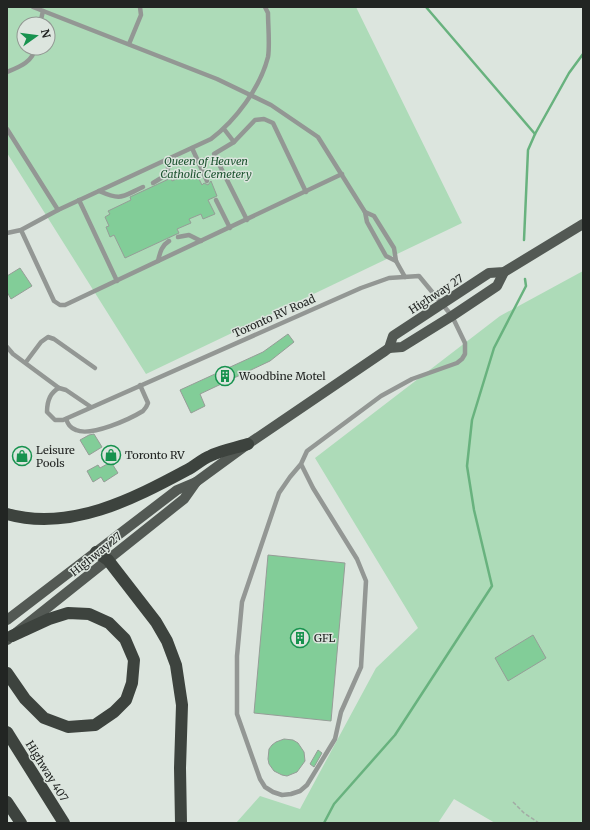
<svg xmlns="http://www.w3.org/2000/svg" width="590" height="830" font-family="Merriweather,serif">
<rect width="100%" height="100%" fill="#dce5de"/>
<g fill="#addbb8" fill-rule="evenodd">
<path d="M7 7H356L462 223 146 374 7 153ZM24 24H48V48H24Z"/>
<path d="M583 271V823H495L454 799 438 823H236L260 796 300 809 376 668 418 628 315 458 500 316Z"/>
</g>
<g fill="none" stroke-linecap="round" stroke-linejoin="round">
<g stroke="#68b27e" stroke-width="2.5">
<path d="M426 7 535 134"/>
<path d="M524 240 528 150 535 134 569 73 583 54"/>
<path d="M324 823 334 804 395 735 492 586 474 510 467 466 472 420 494 348 526 286 525 279"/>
</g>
</g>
<g fill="#82cd98" stroke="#959d97">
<path d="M195 171 202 185 204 183 208 185 211 181 217 196 208 200 215 214 203 219 201 214 189 219 191 223 177 229 179 233 125 258 114 235 110 237 106 227 109 226 105 217 110 214 108 211 131 200 130 197 171 178 172 181Z"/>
<path d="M20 268 32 286 11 299 7 292V276Z"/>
<path d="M288 334 294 342 270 361 200 394 205 406 191 413 180 390 263 352Z"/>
<path d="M94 434 102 447 89 455 80 440 89 435Z"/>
<path d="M111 462 118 473 104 482 101 477 93 482 87 471 98 465 100 468Z"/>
<path d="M268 555 345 563 331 721 254 713Z"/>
<path d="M533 635 546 658 508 681 495 658Z"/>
<path d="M284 739 293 740 298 743 304 752 305 761 297 772 287 776 282 775 274 771 269 764 268 759 269 749 272 745 276 742Z"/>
<path d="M318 750 322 753 314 767 310 764Z"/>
</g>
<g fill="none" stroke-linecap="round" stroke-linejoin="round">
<path stroke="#a2aaa4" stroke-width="1.5" stroke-dasharray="4 2" stroke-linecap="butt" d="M513 802 524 813 539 823"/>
<g stroke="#939794" stroke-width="4.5">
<path d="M33 7 217 79 271 105 318 137 365 212 367 222 386 256 396 261"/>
<path d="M40 24 43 11"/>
<path d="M129 44 141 15 140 7"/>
<path d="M7 72C19 67 33 62 35 48"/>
<path d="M7 129 58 210 21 230 7 233"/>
<path d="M224 129 234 142 255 120 264 119 273 123 306 192"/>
<path d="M234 142 214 154 247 220"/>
<path d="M192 148 207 181"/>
<path d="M153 183 166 175 171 158"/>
<path d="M99 191C122 201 121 197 143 187"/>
<path d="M79 200 117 281"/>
<path d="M216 200 230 228"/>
<path d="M58 210 211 139C236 120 260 88 268 57 270 46 268 25 268 13L265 7"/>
<path d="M365 212 374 216 394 248 396 261 405 277"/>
<path d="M21 230 54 301 60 305H65L342 174"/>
<path d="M178 237 189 235 201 241"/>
<path d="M158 261C160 253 161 246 169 241"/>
<path d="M7 347 13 354 59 388"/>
<path d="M26 362 41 342 48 337 54 339 95 368"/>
<path d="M91 407 66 390 59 388C49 393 47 402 47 412L55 420H63L361 288 389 278 419 276 452 316 465 343V354L462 359 457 363 412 379 381 396 307 451 301 464 290 477 279 493 242 602 237 656V714L260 779 265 787 273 792 282 795 291 794 300 791 307 785 335 739 341 712 361 667 366 581 357 559 313 488 301 464"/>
<path d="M66 419C68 424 70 428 76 430 91 437 130 419 143 411 145 409 147 406 148 403L140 385"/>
</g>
<g stroke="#535954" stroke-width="10">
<path d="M389 348 402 347 452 316 497 286 504 272"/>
<path d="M7 620 177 490 196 482 248 444 385 351 389 348 393 336 489 273 504 272 583 224"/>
<path d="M7 640 184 499 196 482"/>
</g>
<g stroke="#3d433e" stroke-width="12">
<path d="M7 514C70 532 133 499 187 470 195 466 202 459 210 456 222 450 236 448 248 444"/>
<path d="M96 552 108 560 156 622 167 641 176 665 182 705 180 768 181 823"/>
<path d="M7 673 25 699 44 718 68 727 95 725 114 712 126 700 132 683 134 660 125 639 109 623 89 614 68 613 49 619 12 636"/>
<path d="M7 732 64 823"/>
<path d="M7 802 21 823"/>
</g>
</g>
<defs>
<g id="building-ring" transform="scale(1)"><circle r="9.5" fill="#dce5de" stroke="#17924e" stroke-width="1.5"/><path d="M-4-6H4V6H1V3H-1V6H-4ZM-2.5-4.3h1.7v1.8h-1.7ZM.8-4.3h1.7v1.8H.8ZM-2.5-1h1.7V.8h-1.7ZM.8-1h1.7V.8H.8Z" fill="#17924e"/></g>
<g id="shop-ring" transform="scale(1)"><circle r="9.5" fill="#dce5de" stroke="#17924e" stroke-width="1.5"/><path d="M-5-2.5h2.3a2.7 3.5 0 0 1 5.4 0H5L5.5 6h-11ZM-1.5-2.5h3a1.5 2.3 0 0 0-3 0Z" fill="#17924e"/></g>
</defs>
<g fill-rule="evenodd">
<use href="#building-ring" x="225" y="376"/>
<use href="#shop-ring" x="111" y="455"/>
<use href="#shop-ring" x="22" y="456"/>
<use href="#building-ring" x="300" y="638"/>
</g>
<g text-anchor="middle" stroke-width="3" stroke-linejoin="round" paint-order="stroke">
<g font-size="11" font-style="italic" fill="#1e5431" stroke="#dce5de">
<text x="206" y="165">Queen of Heaven<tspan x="206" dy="13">Catholic Cemetery</tspan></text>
</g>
<g font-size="11" fill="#222523" stroke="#dce5de">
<text transform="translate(436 294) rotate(-33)" y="4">Highway 27</text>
<text transform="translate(274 316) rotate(-24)" y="4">Toronto RV Road</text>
<text transform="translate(96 554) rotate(-39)" y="4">Highway 27</text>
<text transform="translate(47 771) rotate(58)" y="4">Highway 407</text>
</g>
<g font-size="11" fill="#222523" stroke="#dce5de" text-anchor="start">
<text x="239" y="380">Woodbine Motel</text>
<text x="36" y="454">Leisure<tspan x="36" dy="13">Pools</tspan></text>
<text x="125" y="459">Toronto RV</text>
<text x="314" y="642">GFL</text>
</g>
</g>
<rect width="590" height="830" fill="none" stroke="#222523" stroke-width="16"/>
<g transform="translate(36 36) rotate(76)"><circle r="19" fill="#dce5de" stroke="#929893"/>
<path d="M0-3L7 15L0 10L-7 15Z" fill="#17924e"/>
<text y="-6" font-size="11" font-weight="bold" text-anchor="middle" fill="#222523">N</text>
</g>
</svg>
